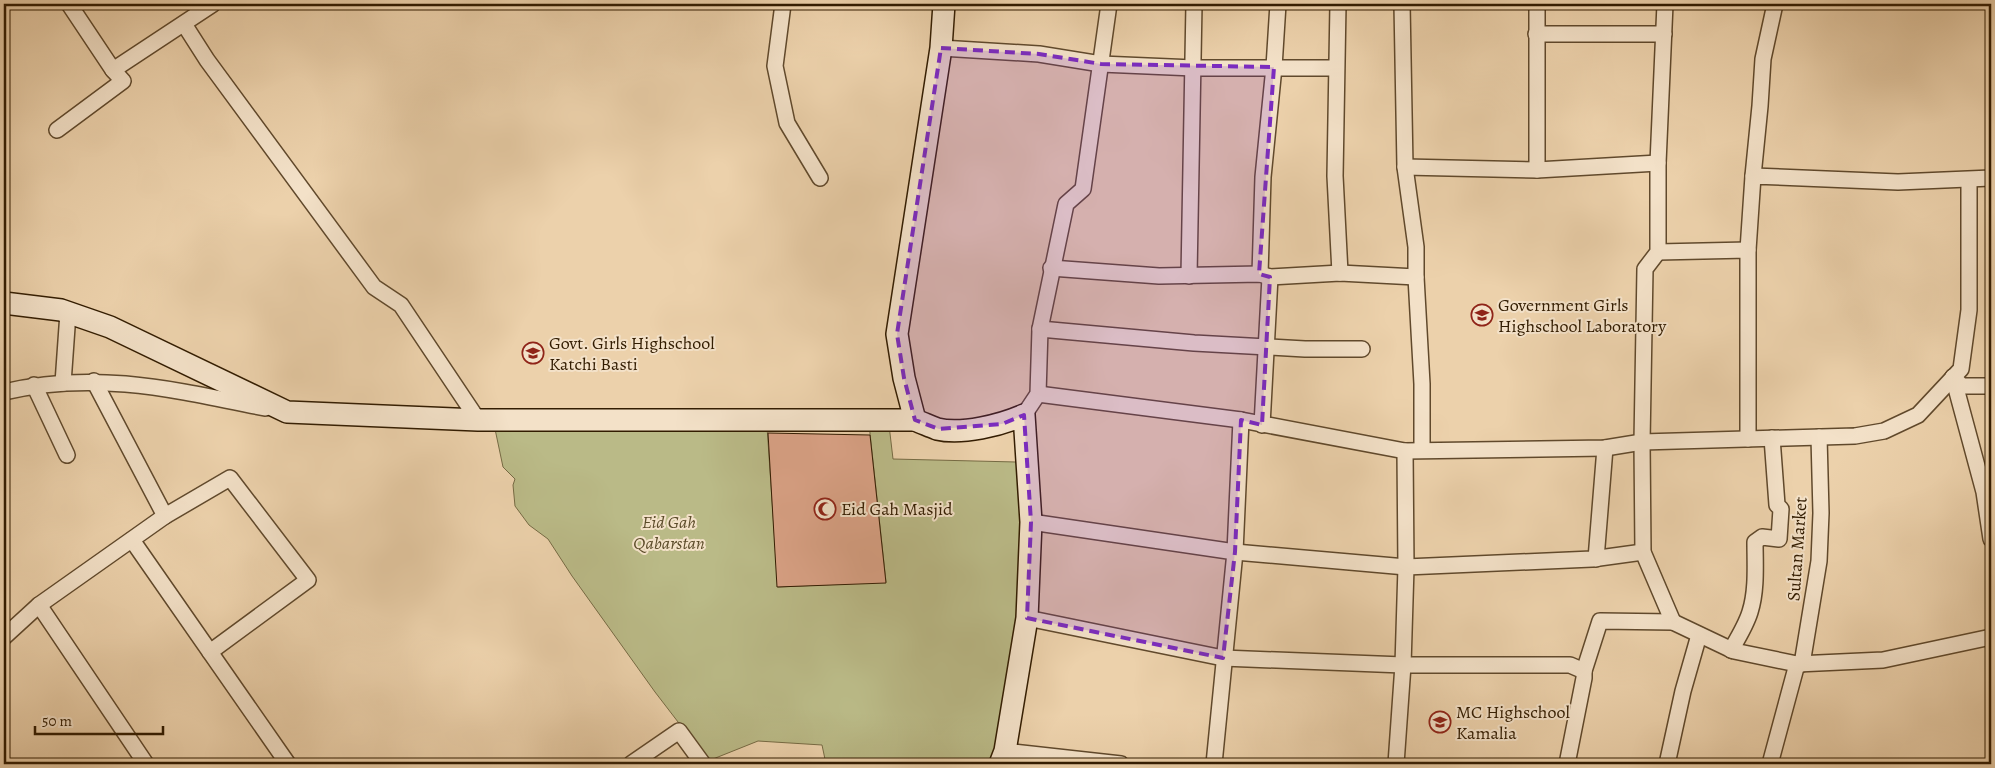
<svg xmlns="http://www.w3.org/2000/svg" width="1995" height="768" font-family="Alegreya,serif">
<rect width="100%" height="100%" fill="#ecd1ab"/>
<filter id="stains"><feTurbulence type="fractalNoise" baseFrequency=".004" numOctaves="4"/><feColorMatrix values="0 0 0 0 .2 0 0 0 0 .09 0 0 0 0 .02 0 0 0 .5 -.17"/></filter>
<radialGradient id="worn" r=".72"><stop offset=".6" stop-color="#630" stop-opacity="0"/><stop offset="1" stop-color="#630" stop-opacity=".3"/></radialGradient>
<path fill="#baba87" stroke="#766b44" d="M869 424 889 425 893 459 1016 462 1027 520 1019 629 994 764H826L822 745 758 741 708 761 655 692 572 576 548 539 529 525 515 506 513 485 515 479 503 467 495 429 767 427 778 587 886 582Z"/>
<path fill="#daa286" stroke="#321c01" d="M768 433 870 435 886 583 777 587Z"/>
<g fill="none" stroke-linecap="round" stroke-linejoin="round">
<g stroke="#60492c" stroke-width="18">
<g id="street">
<path d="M69 4 113 70"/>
<path d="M783 4 775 66 787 123 820 178"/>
<path d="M1338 4 1335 176 1340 273"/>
<path d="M1402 4 1405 167 1416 247V277L1422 384V450"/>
<path d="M1537 4V170"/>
<path d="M1665 4 1658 163V252L1645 269 1642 442 1643 552 1673 622"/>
<path d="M184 24 207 60 374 287 401 305 478 420"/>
<path d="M1536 34H1664"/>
<path d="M941 48 1039 54 1101 64 1194 68H1336"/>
<path d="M57 130 123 81 113 70 213 4"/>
<path d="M1405 167 1537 170 1658 163"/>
<path d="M1753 176 1760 106 1763 59 1775 4"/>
<path d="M1748 250 1753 176 1898 182 1991 178"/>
<path d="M1658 252 1748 250V439"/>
<path d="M1051 268 1159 276 1260 274 1270 277 1340 273 1416 277"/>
<path d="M1260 274 1263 177 1274 67 1278 4"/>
<path d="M1189 276 1194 4"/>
<path d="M1040 329 1194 343 1305 349H1362"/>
<path d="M1953 377 1984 492 1991 539"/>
<path d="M1953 377 1962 386H1991"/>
<path d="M94 381 165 516"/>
<path d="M63 383 68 313"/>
<path d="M34 385 67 455"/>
<path d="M4 392C95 370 176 390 265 408"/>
<path d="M1038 394 1241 420 1405 451 1605 448 1642 442 1855 436 1884 431 1918 415 1961 369 1969 310V180"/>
<path d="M1024 415 1038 394 1040 329 1066 204 1083 189 1109 4"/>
<path d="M1262 425 1270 277"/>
<path d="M1031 522 1235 552 1406 567 1592 559 1643 552"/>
<path d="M132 540 288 764"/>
<path d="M1596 559 1605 448"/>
<path d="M39 605 146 764"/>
<path d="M1027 618 1223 658 1403 665H1570L1584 671V678L1567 764"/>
<path d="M4 637 39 605 165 516 230 478 308 580 210 652"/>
<path d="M1731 650C1738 638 1746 625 1750 612 1757 590 1755 564 1755 542L1762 537 1779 539 1781 509 1777 505 1772 438"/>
<path d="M1802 664 1819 561 1821 513 1819 437"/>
<path d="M1584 671 1600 621 1673 622 1734 651 1797 664 1883 660 1991 637"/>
<path d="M1005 751 1121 764"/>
<path d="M631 764 679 731 703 764"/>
<path d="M1214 764 1235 552 1241 420"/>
<path d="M1396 764 1403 665 1406 567 1405 451"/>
<path d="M1667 764 1683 691 1699 635"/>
<path d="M1770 764 1797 664"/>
</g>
</g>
<g stroke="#321c01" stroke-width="24">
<g id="secondary">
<path d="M944 4 941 48 897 334 904 378 915 420C922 423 930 426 937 429 962 435 1001 425 1024 415L1031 522 1027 618 1005 751 1000 764"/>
<path d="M4 303 61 310 110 327 287 412 478 420H915"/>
</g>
</g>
<use href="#street" stroke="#f3e1c8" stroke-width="15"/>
<use href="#secondary" stroke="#f3e1c8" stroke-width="21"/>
</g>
<path fill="#7b2cbf" fill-opacity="0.2" stroke="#7b2cbf" stroke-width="4" stroke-dasharray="10 6" stroke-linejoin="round" d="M941 48 1039 54 1101 64 1274 67 1259 274 1270 277 1262 425 1241 420 1235 552 1223 658 1027 618 1031 522 1024 415 1002 424 939 429 915 420 904 378 897 334Z"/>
<defs>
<g id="school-ring" transform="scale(1.125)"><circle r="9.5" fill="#f3e1c8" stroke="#8f2418" stroke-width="1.5"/><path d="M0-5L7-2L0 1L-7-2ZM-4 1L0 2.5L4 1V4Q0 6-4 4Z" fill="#8f2418"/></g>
<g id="mosque-ring" transform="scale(1.125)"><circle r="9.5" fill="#f3e1c8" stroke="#8f2418" stroke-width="1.5"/><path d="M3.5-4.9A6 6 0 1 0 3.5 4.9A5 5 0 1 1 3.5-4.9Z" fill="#8f2418"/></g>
</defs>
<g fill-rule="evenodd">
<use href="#school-ring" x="1482" y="315"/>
<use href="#school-ring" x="533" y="353"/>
<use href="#mosque-ring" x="825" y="509"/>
<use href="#school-ring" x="1440" y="722"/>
</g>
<g text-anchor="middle" stroke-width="4" stroke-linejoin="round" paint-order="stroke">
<g font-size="18" fill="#321c01" stroke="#f3e1c8" text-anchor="start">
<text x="1498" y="311">Government Girls<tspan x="1498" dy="21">Highschool Laboratory</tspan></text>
<text x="549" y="349">Govt. Girls Highschool<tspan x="549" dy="21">Katchi Basti</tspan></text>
<text x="841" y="515">Eid Gah Masjid</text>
<text x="1456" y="718">MC Highschool<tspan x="1456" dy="21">Kamalia</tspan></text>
</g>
<g font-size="18" font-style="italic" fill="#5b4b29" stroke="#f3e1c8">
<text x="669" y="528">Eid Gah<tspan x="669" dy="21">Qabarstan</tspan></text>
</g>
<g font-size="18" fill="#321c01" stroke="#f3e1c8">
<text transform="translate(1797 549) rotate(-86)" y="6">Sultan Market</text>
</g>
</g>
<rect width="1995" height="768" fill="none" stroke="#ecd1ab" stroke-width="20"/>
<rect x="5" y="5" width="1985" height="758" fill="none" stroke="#321c01" stroke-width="2.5"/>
<rect x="10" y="10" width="1975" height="748" fill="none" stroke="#321c01"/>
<path d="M35 726v8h128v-8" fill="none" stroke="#321c01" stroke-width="2.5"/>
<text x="42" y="726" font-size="15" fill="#321c01" stroke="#f3e1c8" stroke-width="4" paint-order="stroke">50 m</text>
<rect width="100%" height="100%" filter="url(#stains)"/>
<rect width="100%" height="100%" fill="url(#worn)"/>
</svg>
